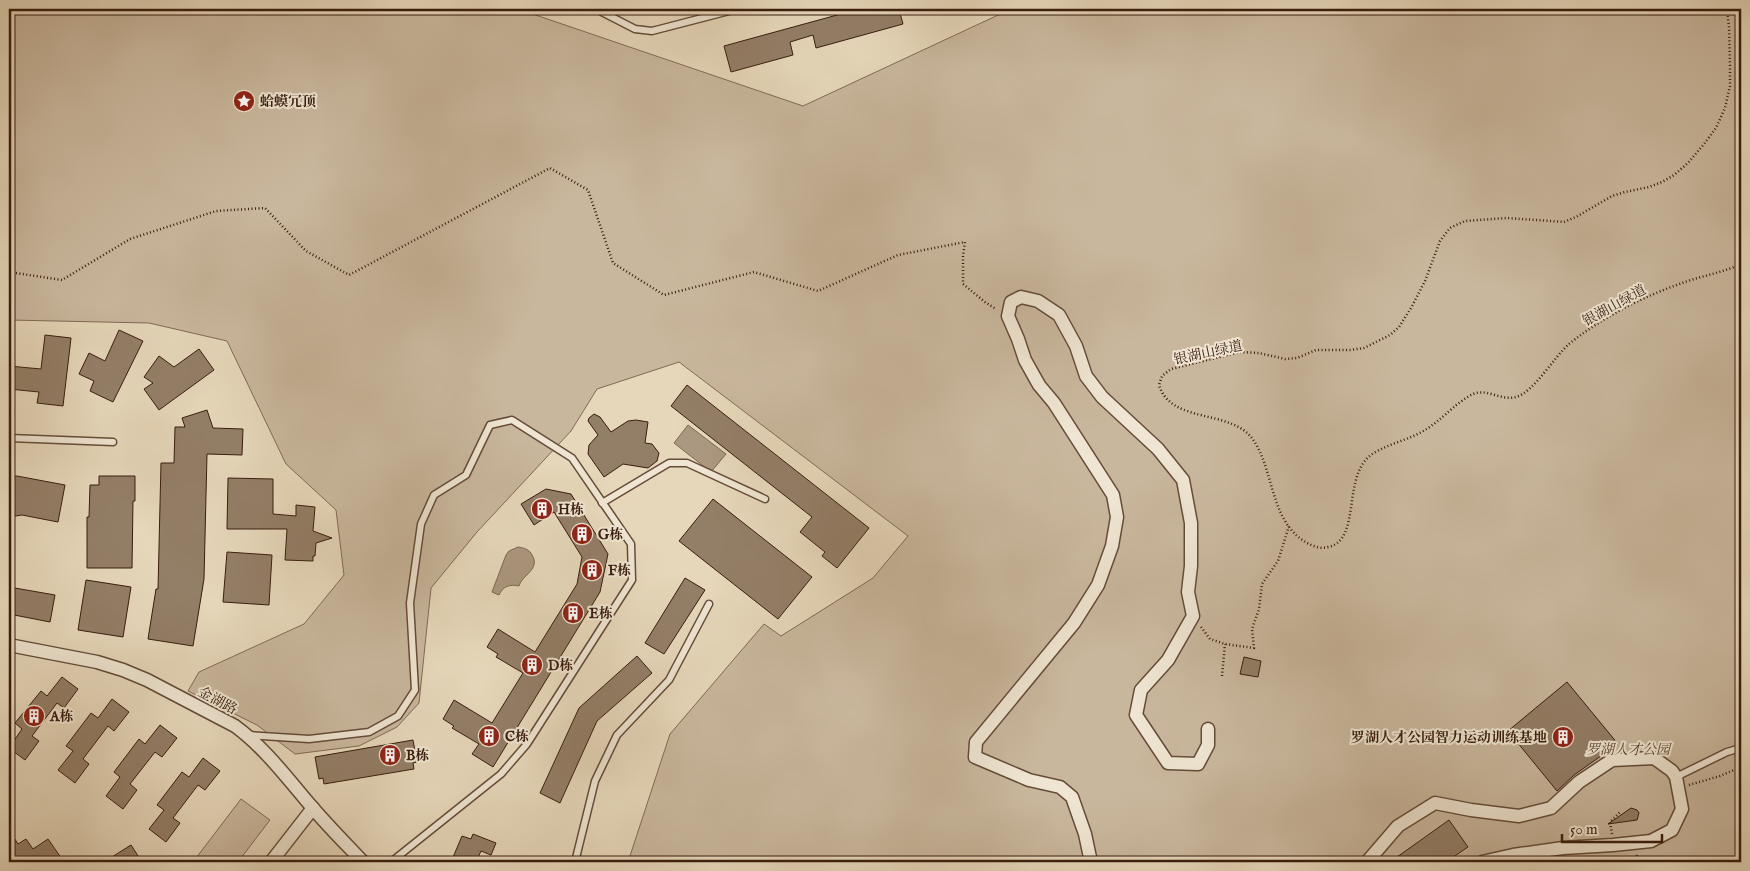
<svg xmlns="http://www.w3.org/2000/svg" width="1750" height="871" font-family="'IM FELL English','Noto Serif SC',serif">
<rect width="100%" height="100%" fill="#e6d7ba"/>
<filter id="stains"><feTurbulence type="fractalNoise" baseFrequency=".004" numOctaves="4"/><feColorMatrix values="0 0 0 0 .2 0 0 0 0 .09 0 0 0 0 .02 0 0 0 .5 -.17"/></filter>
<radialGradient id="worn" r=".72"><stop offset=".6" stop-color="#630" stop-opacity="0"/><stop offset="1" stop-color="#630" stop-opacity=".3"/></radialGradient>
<g fill="#c9b79d" stroke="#816a56">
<path d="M9 9H518L803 106 1011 9H1741V862H628L670 734 764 624 781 636 873 578 908 536 679 362 597 389 571 431 477 532 431 588 419 703 397 727 359 746 295 754 257 725 188 691 199 672 304 624 344 575 336 510 286 464 227 341 149 323 9 320Z"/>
<path d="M241 799 270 820 238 862H193Z"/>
</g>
<g fill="#ab9880" stroke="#7d6752">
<path d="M688 425 726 454 711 472 674 443Z"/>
<path d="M518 547C524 548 529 549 532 555 541 569 522 575 519 586 510 584 503 586 499 595L492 592 506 555 509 551Z"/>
</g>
<g fill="#937e67" stroke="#391d0e">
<path d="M859 9H899L903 24 816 48 813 35 790 42 793 55 731 72 724 46Z"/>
<path d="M119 330 143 341 113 402 90 391 94 381 79 374 89 353 105 361Z"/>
<path d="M45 335 71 338 63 406 37 403 39 392 9 389V366L41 369Z"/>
<path d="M199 349 214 370 159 410 144 389 153 383 144 377 159 356 174 367Z"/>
<path d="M687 385 869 528 837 568 822 556 825 552 800 532 812 517 671 406Z"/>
<path d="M207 410 213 428 243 429 242 455 207 454 204 579 193 646 148 639 156 589H158L161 463H174L175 427H185L182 418Z"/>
<path d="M594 414 600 417 611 432 628 421 636 420 648 422 645 443 652 444 659 453 657 461 648 468 623 464 604 477 588 454 589 445 598 435 588 421 589 418Z"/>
<path d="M17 476 65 485 58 522 22 515 9 517V477Z"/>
<path d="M99 476H135V501H133L132 568H87V517H89L90 485H99Z"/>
<path d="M228 478 273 479V514L296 516V505L315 507 313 531 332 538 316 543 315 556H313V561L285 560 287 529H227Z"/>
<path d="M546 489 571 494 608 554 600 592 493 767 472 754 479 744 452 728 454 726 443 719 454 700 492 723 523 673 496 657 498 654 487 647 498 629 535 652 577 584 582 557 554 512 534 525 521 504Z"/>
<path d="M713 499 812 577 778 619 679 541Z"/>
<path d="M227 552 272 555 269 605 223 602Z"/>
<path d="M685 578 705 590 664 654 645 643Z"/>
<path d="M86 580 131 587 123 637 78 630Z"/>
<path d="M9 587 55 595 50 622 9 614Z"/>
<path d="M637 656 652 673 597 721 560 803 540 793 579 708Z"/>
<path d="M1244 657 1261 661 1258 677 1240 674Z"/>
<path d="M62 677 78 689 64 708 57 703 32 736 39 741 25 760 9 748 22 729 15 723 41 691 47 696Z"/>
<path d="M1567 682 1618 744 1574 775 1557 791 1508 731Z"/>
<path d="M112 699 129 712 114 731 108 726 83 759 89 764 75 783 58 770 73 751 66 746 91 713 98 718Z"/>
<path d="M160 725 177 738 162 757 155 752 130 784 137 790 123 809 106 796 120 777 114 772 139 739 145 744Z"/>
<path d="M413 740 417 762 413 763 414 769 324 784 323 778 319 779 315 757Z"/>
<path d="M203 758 220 771 205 790 198 785 173 818 180 823 166 842 149 829 164 810 157 805 182 772 189 777Z"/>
<path d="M1631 808 1637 810 1639 813 1637 820 1608 824Z"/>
<path d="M1449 820 1468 847 1446 862H1390Z"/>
<path d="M9 830 18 844 26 839 33 849 48 839 64 862H16L9 851Z"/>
<path d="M473 834 496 843 491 855 481 851 476 862H451L462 836 471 839Z"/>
<path d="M131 845 142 862H104Z"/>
</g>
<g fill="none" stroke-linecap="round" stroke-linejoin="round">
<g stroke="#644c39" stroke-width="9">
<g id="lane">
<path d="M596 9 635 29 652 31 737 9"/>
<path d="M9 438 113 442"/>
<path d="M602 503 669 463H687L765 499"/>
<path d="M248 735 309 739 369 732 398 716 415 690 410 603 421 524 434 495 466 475 490 425 512 420 572 458 631 544 632 580 527 744 501 774 391 862"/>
<path d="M1676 777 1727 752 1741 748"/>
<path d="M575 862 595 781 617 735 669 680 709 604"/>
</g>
</g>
<g stroke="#644c39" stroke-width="15">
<g id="street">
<path d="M9 645 97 662 123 670 147 680 235 726C265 748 287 778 311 806 328 826 346 844 363 862"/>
<path d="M271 862 313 808"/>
<path d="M1091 862 1085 834 1072 797 1060 787 1029 780 975 757 976 742 1074 623 1098 585 1112 546 1117 517 1113 495 1054 403 1039 385 1025 360 1018 339 1008 316 1011 302 1021 297 1038 301 1059 315 1076 346 1086 376 1102 397 1158 449 1183 480 1191 523V566L1188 592 1193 616 1168 660 1141 690 1136 715 1168 763 1198 764 1208 745V729"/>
<path d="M1367 862 1398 826 1435 803 1471 810 1519 816 1551 808 1579 782 1612 760 1654 758 1672 771 1676 777 1682 809 1672 830 1651 841 1613 845 1563 848 1513 855 1482 862"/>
</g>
</g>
<g stroke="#391d0e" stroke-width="2.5" stroke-dasharray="1 2.5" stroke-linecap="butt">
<path d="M1727 9 1729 27 1730 66V86L1725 108 1716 128 1704 144 1688 163 1674 175 1662 182 1649 187 1625 192 1612 196 1576 217 1564 222 1507 218 1465 221 1450 228 1440 241 1425 281 1411 308 1399 327 1390 335 1364 348 1350 350H1316L1297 358 1285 359 1259 353 1240 352 1171 369 1162 376 1159 385C1171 425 1233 408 1254 441 1275 473 1270 524 1309 544 1315 547 1322 549 1328 547 1363 540 1340 473 1374 453 1390 443 1409 440 1425 430 1442 420 1455 403 1473 394 1487 388 1501 401 1516 397 1534 392 1554 357 1569 344 1604 316 1646 295 1688 281 1706 275 1724 272 1741 264"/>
<path d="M9 272 62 280 130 239 216 211 265 208 306 251 349 275 550 168 588 190 613 263 664 295 754 272 818 291 898 255 965 242 963 256V284L985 302 996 309"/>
<path d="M1201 627 1210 639 1225 644 1254 648 1252 629 1259 609 1262 584 1278 561 1289 526"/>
<path d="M1222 676 1225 644"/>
<path d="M1689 785 1720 776 1741 767"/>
<path d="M1612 834 1610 822 1621 811"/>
<path d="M1637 856 1646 862"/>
<path d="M1633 862 1637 855"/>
</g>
<use href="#lane" stroke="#efe5d2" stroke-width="6"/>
<use href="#street" stroke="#efe5d2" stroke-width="12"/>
</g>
<defs>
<g id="sight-disc" transform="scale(1.125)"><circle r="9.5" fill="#8f2418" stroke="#efe5d2"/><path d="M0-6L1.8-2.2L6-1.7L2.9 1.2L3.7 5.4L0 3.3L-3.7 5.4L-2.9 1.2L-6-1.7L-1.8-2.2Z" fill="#fff"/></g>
<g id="building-disc" transform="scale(1.125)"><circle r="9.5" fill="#8f2418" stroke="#efe5d2"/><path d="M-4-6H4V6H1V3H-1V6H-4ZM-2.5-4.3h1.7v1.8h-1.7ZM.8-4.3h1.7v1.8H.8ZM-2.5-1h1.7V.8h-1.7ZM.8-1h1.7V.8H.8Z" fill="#fff"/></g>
</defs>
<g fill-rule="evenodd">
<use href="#sight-disc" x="244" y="101"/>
<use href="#building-disc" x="542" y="509"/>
<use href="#building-disc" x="582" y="534"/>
<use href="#building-disc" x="592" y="570"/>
<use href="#building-disc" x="573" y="613"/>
<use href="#building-disc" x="532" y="665"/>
<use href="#building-disc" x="34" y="716"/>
<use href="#building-disc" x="489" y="736"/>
<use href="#building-disc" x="1563" y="737"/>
<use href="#building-disc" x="390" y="755"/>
</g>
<g text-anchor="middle" stroke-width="4" stroke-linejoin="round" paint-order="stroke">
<g font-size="14" font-weight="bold" fill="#391d0e" stroke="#efe5d2" text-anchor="start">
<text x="260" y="106">蛤蟆冗顶</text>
<text x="558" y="514">H栋</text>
<text x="598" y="539">G栋</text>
<text x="608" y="575">F栋</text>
<text x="589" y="618">E栋</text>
<text x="548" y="670">D栋</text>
<text x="50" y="721">A栋</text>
<text x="505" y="741">C栋</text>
<text x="1547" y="742" text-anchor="end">罗湖人才公园智力运动训练基地</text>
<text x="406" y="760">B栋</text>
</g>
<g font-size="14" fill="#391d0e" stroke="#efe5d2">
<text transform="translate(1614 305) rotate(-29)" y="5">银湖山绿道</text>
<text transform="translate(1208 352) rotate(-12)" y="5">银湖山绿道</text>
<text transform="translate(218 700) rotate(28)" y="5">金湖路</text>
</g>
<g font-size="14" font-style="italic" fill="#5d4432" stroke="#efe5d2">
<text x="1628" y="754">罗湖人才公园</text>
</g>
</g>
<rect width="1750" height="871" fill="none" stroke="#e6d7ba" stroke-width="30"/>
<rect x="10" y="10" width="1730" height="851" fill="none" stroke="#391d0e" stroke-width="2.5"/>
<rect x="15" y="15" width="1720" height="841" fill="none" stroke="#391d0e"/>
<path d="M1562 834v8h100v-8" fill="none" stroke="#391d0e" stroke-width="2.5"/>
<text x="1570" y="834" font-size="15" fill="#391d0e" stroke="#efe5d2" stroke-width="4" paint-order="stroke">50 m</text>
<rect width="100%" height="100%" filter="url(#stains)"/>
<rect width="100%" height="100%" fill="url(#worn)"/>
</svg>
